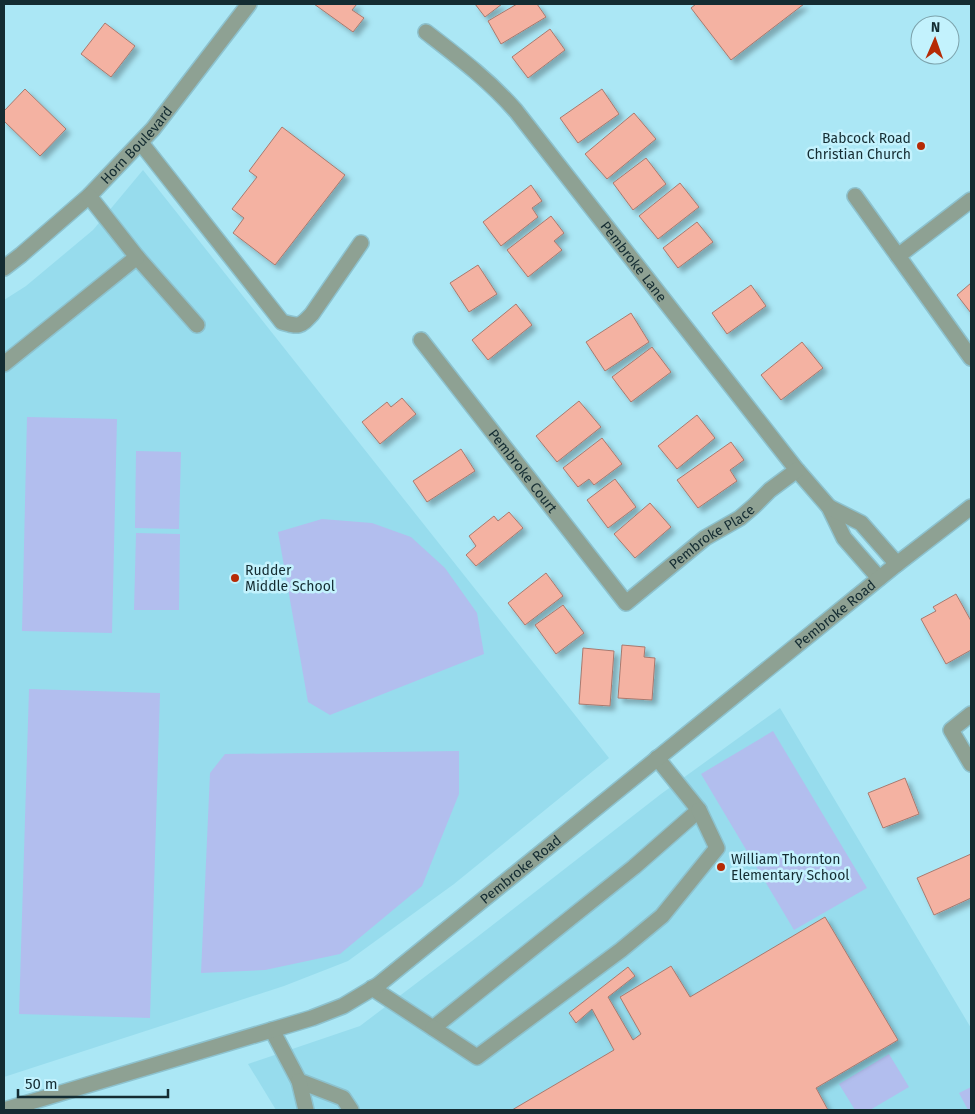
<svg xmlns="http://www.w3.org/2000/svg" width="975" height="1114" font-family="'Fira Sans',sans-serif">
<defs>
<filter id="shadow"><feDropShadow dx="4.5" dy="4.5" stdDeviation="2.5" flood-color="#0004"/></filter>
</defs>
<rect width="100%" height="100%" fill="#abe7f5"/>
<g fill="#97dced">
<path d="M143 170 609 758 454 884 348 961 284 986 4 1077V300L26 286 93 230Z"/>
<path d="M780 708 971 1028V1110H276L248 1064 360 1026 472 941 661 794Z"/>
</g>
<g fill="#b2beee">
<path d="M27 417 117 419 112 633 22 631Z"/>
<path d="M136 451 181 452 179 529 135 528Z"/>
<path d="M322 519 372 523 411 537 445 568 477 613 484 654 330 715 308 702 278 532Z"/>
<path d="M136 533 180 534 179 610H134Z"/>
<path d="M29 689 160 693 150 1018 19 1014Z"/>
<path d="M773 731 867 888 794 930 701 774Z"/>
<path d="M459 751V794L422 886 340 954 265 970 201 973 210 773 225 754Z"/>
<path d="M889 1054 909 1087 870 1110H855L839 1084Z"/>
<path d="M971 1087V1110H968L959 1093Z"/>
</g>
<g fill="#f4b2a2" stroke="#a9796e" filter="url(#shadow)">
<path d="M314 4H357L352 10 364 18 353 32Z"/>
<path d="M475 4H502L485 17Z"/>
<path d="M517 4H537L546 17 501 44 488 21Z"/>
<path d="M696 4H804L731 60 691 8Z"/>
<path d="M105 23 135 46 111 77 81 54Z"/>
<path d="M550 29 565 50 528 78 512 57Z"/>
<path d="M25 89 66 129 40 156 4 121V111Z"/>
<path d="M602 89 619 114 578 143 560 118Z"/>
<path d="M634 113 656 139 607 179 585 154Z"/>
<path d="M282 127 345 175 275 265 233 233 244 218 232 209 257 177 249 171Z"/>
<path d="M646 158 666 184 633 210 613 183Z"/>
<path d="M680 183 699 207 658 239 639 216Z"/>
<path d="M531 185 542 201 532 208 538 217 501 246 483 222Z"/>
<path d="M551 216 564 233 554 241 562 250 528 277 507 250Z"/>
<path d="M697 222 713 242 678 268 663 248Z"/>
<path d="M478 265 497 294 469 312 450 283Z"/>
<path d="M971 283V313L957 295Z"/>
<path d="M751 285 766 306 727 334 712 313Z"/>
<path d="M516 304 532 325 488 360 472 340Z"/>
<path d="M631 313 649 342 605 371 586 342Z"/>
<path d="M802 342 823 368 781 400 761 375Z"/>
<path d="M652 347 671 372 631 402 612 377Z"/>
<path d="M402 398 416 414 380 444 362 422 387 402 391 407Z"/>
<path d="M579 401 601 427 557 462 536 436Z"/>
<path d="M697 415 715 438 677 469 658 446Z"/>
<path d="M602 438 622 464 594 485 589 479 578 487 563 468Z"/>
<path d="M731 442 744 460 730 470 737 481 698 508 677 480Z"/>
<path d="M461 449 475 471 427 502 413 481Z"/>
<path d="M615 479 636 507 608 528 587 500Z"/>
<path d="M650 503 671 527 635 558 614 534Z"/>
<path d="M509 512 523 528 476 566 466 555 476 546 469 536 494 516 498 521Z"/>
<path d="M546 573 563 596 525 625 508 603Z"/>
<path d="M956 594 971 621V650L946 664 921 619 936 611 933 607Z"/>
<path d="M563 605 584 633 556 654 535 625Z"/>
<path d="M622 645 645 647 644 657 655 658 652 700 618 698Z"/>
<path d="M583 648 614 651 610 706 579 704Z"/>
<path d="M905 778 919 814 883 828 868 793Z"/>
<path d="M971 854V898L934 915 917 878Z"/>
<path d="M825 917 898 1040 816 1088 828 1110H512L614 1050 592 1009 576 1023 569 1013 628 967 635 976 608 997 633 1040 641 1034 620 997 671 966 690 997Z"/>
</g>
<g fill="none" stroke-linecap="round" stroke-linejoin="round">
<g stroke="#8dc2ce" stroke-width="18">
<g id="minor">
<path id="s1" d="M426 32C457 56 489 80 516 111L797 470 829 507 844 538 879 578"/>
<path d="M141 143 282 322C299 327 300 327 312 314L361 243"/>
<path d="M855 196 898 256"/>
<path d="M971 200 898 256 971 358"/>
<path d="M137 257 197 325"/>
<path id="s2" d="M4 268 21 255 89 196 153 129 249 4"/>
<path id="s3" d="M421 340 626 603 705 538 740 518 754 506 770 490 797 470"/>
<path d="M4 364 137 257 89 196"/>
<path d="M829 507 861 523 897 564"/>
<path d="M971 714 951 730 971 764"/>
<path d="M372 988 433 1028 634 867 699 810 657 758"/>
<path d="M433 1028 477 1057 621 950 662 916 717 848 699 810"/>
<path d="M272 1030 299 1081 343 1098 351 1110"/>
<path d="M299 1081 306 1110"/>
<path id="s4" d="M4 1110 312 1018 343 1006 378 985 897 564 971 507"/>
</g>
</g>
<use href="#minor" stroke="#8ea193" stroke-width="15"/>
</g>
<g fill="#b62b06" stroke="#c3f2fd" stroke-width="2">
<circle cx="921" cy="146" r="5"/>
<circle cx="235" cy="578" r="5"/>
<circle cx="721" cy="867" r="5"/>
</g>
<g text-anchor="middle" stroke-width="5" stroke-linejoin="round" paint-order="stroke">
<g font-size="14" fill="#142c32" stroke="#c3f2fd" text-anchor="start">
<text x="911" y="143" text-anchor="end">Babcock Road<tspan x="911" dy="16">Christian Church</tspan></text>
<text x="245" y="575">Rudder<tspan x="245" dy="16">Middle School</tspan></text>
<text x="731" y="864">William Thornton<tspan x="731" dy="16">Elementary School</tspan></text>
</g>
<g font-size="14" fill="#142c32" stroke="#c3f2fd">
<text dy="5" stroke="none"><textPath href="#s2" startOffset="181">Horn Boulevard</textPath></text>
<text dy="5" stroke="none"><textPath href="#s1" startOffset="311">Pembroke Lane</textPath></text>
<text dy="5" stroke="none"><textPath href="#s3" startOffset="166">Pembroke Court</textPath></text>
<text dy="5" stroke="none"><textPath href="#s3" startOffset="442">Pembroke Place</textPath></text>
<text dy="5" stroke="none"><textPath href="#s4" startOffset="984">Pembroke Road</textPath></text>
<text dy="5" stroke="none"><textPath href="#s4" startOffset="579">Pembroke Road</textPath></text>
</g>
</g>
<rect width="975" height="1114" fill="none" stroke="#142c32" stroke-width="10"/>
<g transform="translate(935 40) rotate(2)"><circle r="24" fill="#c3f2fd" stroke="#7da3ac"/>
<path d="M0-4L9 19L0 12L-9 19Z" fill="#b62b06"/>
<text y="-8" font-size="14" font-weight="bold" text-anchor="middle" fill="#142c32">N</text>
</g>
<path d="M18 1089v8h150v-8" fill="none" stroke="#142c32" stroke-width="2.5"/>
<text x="25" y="1089" font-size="15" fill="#142c32" stroke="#c3f2fd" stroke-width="4" paint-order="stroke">50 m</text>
</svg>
